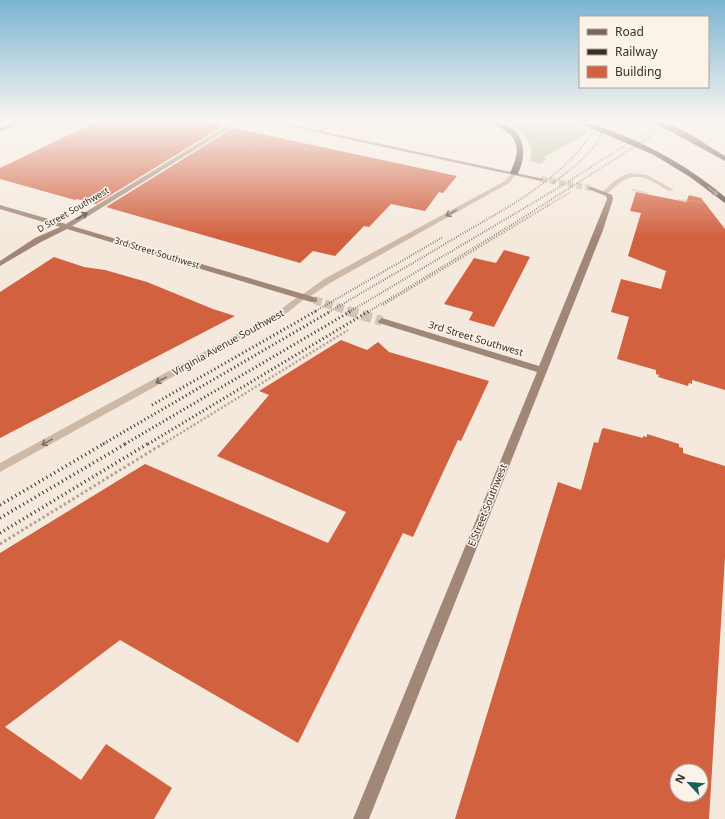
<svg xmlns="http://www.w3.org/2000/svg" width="725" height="819" font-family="'Noto Sans',sans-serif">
<rect width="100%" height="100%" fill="#f5e9dd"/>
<path fill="#b7c59b" d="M506 122H564L589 130 586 134 544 157 546 160 540 164 530 161C535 142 522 130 506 122Z"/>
<g fill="#d1613f" fill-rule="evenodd">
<path d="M96 122H203L223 126 96 204 77 199 75 200 0 179V168Z"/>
<path d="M233 128 457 176 443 193 439 192 425 211 391 204 369 227 364 226 335 256 313 251 300 263 106 207Z"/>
<path d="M636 192 686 202 689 195 701 198 725 229V390L692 380V384L689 383 688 386 658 377 659 375 656 374V370L617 359 629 317 611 312 621 279 661 289 666 271 628 256 641 213 630 211Z"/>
<path d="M504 250 530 257 494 327 469 320 473 312 444 304 474 258 496 263Z"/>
<path d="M54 257 84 267 105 270 147 282 213 309 235 316 0 438V292Z"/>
<path d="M341 340 367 350 378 342 389 352 489 381 461 441 458 440 413 537 403 533 298 743 120 640 5 727 81 780 106 744 172 788 154 819H0V553L145 464 328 543 346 512 217 456 269 395 259 391Z"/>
<path d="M604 428 643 438V436L647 437V434L679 444V447L683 448V453L725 466V557L709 819H455L558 482 581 490 594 442 598 443 602 429ZM677 771H701V795H677Z"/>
</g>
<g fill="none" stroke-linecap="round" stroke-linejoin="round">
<path stroke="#d0c4b9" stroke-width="6" stroke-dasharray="6 3" stroke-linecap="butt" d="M541 179 590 188"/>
<path stroke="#d0c4b9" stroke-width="8" stroke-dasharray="8 3.5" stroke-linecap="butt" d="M314 300 352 312"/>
<path stroke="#d0c4b9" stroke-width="10" stroke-dasharray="10 4.5" stroke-linecap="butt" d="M348 311 382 321"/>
<g stroke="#baa291" stroke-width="1.5" stroke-dasharray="1 1" stroke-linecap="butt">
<path d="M632 190 647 193"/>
<path d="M679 200 704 202"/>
<path d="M547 206 571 192"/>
</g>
<path stroke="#baa291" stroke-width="2" stroke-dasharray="1.5 1.5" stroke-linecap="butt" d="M383 305 549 205"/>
<path stroke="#baa291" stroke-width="2.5" stroke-dasharray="2 2" stroke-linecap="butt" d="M163 444 348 330"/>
<path stroke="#baa291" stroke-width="3" stroke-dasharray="2.5 2.5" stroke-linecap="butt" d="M0 544 164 443"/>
<g fill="#ceb9a7" fill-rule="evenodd">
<path d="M330 122 335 123 322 133H318V131Z"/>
<path d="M514 171 517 173 509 183 330 283 306 299H303L299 297 324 279 505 181Z"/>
<path d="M630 173 647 175 674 190 669 191C641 174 632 169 607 194H603V192C611 183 618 177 630 173Z"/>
</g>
<path fill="#ceb9a7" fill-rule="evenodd" d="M300 295H303L307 297 283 316 0 472V463L277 312Z"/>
<g fill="#a28778" fill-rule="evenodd">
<path d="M233 122H240L72 226 317 298V302H311L67 229 41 242 0 266V261L35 238 60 227 0 209V205L66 224Z"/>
<path d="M268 122H279L544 179 541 181Z"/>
<path d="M588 187H592L612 195 613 199 603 230 369 819H353L537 372 379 323 378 321 382 318 385 319 539 366 607 199 606 196 588 189Z"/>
</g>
<path fill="#7d6458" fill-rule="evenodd" d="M14 122H22L0 132V128Z"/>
<g fill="#5c473f" fill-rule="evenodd">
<path d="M490 122C521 122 531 150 517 175L510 173C517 158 522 143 507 132 501 128 495 126 490 122Z"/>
<path d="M577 122C590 122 602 128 615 132 655 148 692 169 725 197V203L690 177 654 155Z"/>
<path d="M653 122C678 122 704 144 725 156V161Z"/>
</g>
<g stroke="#3a2e28" stroke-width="2" stroke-dasharray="0.5 2" stroke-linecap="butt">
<path d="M553 183C576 166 597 149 608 122"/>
<path d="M314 312 443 237"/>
<path d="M329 312C373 286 417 261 460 235 515 203 565 178 600 122"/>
<path d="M349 312 553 191 659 124"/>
<path d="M368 312 513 224 673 122"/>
</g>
<g stroke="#3a2e28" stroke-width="3" stroke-dasharray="1 3" stroke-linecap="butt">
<path d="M152 405 316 311"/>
<path d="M103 444 331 311"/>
<path d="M125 444 351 311"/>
<path d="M148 444 369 311"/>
</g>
<g stroke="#3a2e28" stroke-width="3.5" stroke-dasharray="1 3.5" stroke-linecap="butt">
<path d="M0 505 105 443"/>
<path d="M0 518 127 443"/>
<path d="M0 533 149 443"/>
</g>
</g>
<defs><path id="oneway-shaft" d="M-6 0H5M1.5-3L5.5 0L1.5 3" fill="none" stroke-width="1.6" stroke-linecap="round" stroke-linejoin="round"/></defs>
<use stroke="#9c8c83" href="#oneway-shaft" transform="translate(713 191) rotate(40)"/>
<g stroke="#7d6d61">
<use href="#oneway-shaft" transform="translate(451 213) rotate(151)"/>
<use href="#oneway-shaft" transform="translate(161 380) rotate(151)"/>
<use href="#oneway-shaft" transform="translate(47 442) rotate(151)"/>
</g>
<use stroke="#54443c" href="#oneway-shaft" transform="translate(82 216) rotate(-31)"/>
<linearGradient id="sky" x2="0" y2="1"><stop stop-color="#7bb4d3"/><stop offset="0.51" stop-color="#faf5f0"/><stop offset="1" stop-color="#faf5f0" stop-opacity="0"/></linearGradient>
<rect width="725" height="237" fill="url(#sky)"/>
<g text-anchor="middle" stroke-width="3" stroke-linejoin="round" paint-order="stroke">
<g font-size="9" fill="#3a2e28" stroke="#fbf3ea">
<text transform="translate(73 210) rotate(-30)" y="3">D Street Southwest</text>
<text transform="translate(157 253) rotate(17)" y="3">3rd Street Southwest</text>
</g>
<g font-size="10" fill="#3a2e28" stroke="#fbf3ea">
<text transform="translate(476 338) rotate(17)" y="4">3rd Street Southwest</text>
<text transform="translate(228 342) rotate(-29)" y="4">Virginia Avenue Southwest</text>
<text transform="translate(487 505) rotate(-68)" y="4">E Street Southwest</text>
</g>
</g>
<rect x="579" y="16" width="130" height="72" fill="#fbf3ea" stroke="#aea49c"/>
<rect x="587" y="29" width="20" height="6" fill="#7d6458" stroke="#aea49c"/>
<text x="615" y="36" font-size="12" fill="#3a2e28">Road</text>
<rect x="587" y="49" width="20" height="6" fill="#3a2e28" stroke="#aea49c"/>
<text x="615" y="56" font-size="12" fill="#3a2e28">Railway</text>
<rect x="587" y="66" width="20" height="12" fill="#d1613f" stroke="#aea49c"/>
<text x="615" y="76" font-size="12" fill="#3a2e28">Building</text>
<g transform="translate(689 783) rotate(296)"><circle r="19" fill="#fbf3ea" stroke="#aea49c"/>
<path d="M0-3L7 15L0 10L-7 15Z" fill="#1a5c60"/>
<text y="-6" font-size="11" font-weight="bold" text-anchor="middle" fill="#3a2e28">N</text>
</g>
</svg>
